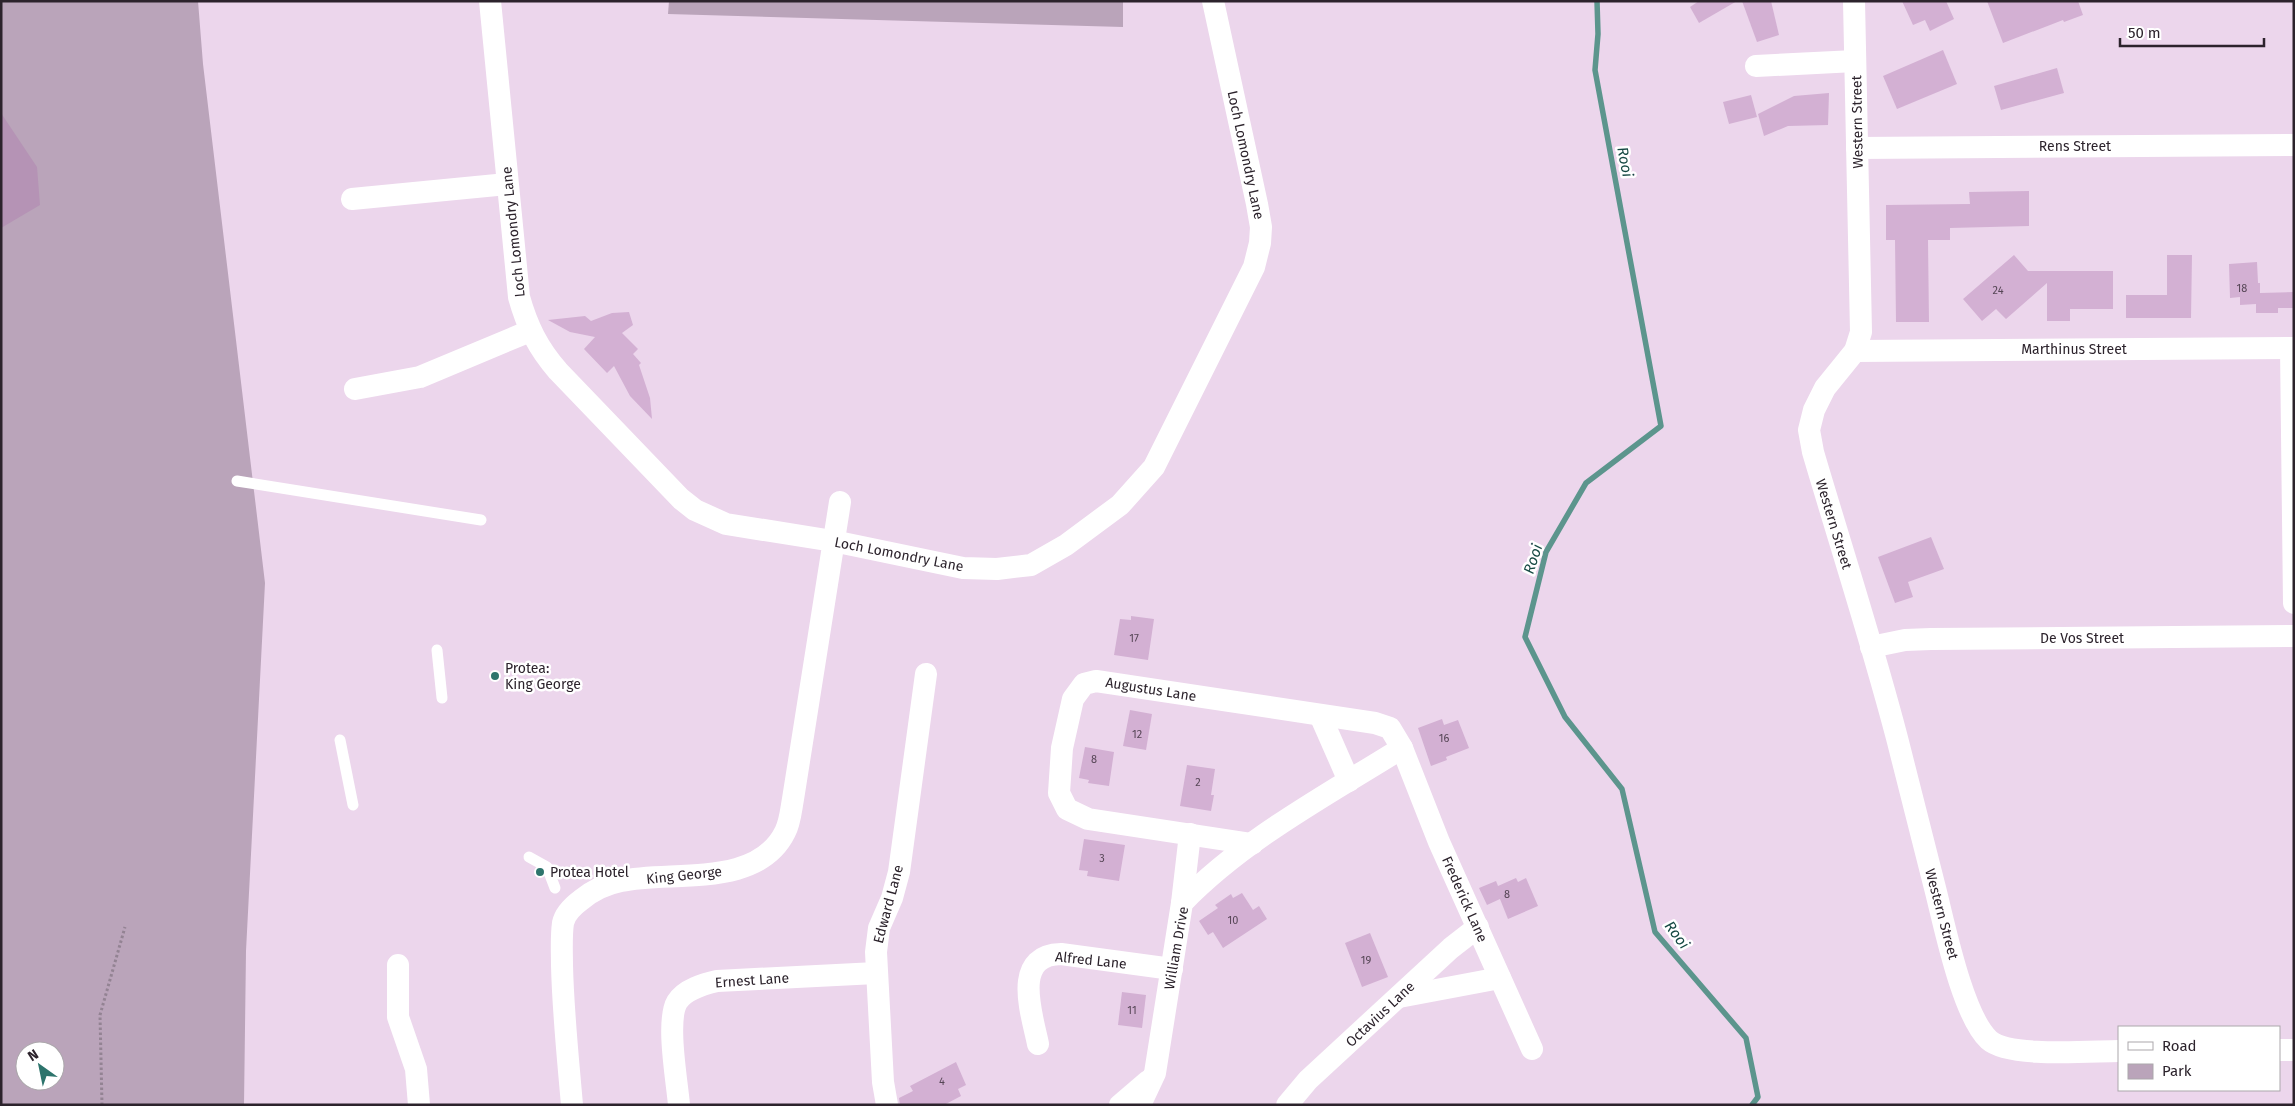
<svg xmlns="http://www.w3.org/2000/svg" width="2295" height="1106" font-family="'Fira Sans',sans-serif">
<rect width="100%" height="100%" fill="#ecd6ec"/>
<g fill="#baa4ba" fill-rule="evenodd">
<path d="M1 1H198L203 64 265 583 246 951 244 1105H1ZM25 1051H55V1081H25Z"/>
<path d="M669 1H1123V27L668 14Z"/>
</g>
<path fill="#b593b5" d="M1 113 37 167 40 205 1 228Z"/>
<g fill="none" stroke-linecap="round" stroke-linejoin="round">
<path stroke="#5c958d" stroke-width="5.5" d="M1597 1 1598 34 1595 70 1661 426 1586 483 1546 552 1525 637 1565 717 1622 789 1655 932 1746 1038 1758 1097 1752 1105"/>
</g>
<g fill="#d3b0d3">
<path d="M1699 1H1737L1699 23 1690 7Z"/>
<path d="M1742 1H1771L1779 35 1757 42Z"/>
<path d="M1902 1H1946L1954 19 1930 31 1925 20 1913 25Z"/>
<path d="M1987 1H2078L2083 15 2064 22 2063 20 2003 43Z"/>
<path d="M1943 50 1957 84 1897 109 1883 76Z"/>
<path d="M2057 68 2064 93 2001 110 1994 86Z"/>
<path d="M1829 93 1828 125 1788 126 1764 136 1758 114 1794 96Z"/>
<path d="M1751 95 1757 117 1729 124 1723 102Z"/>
<path d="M2029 191V226L1950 228V240H1928L1929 322H1896L1895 240H1886V205L1970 204 1969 192Z"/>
<path d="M2014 255 2028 271H2113V309H2070V321H2047V283L2006 319 1996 309 1982 321 1963 299Z"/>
<path d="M2167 255H2192L2191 318H2126V295H2167Z"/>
<path d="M2257 262 2258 283H2260V293L2294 292V308H2278V313H2256V304L2240 305V297L2230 298 2229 264Z"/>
<path d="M629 312 633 325 622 333 638 349 633 354 641 363 639 365 650 398 652 419 630 396 614 366 607 373 584 349 595 337 570 332 548 320 585 316 591 321 612 313Z"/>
<path d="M1931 537 1944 569 1908 582 1913 597 1895 603 1878 557Z"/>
<path d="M1131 616 1154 619 1148 660 1114 655 1120 619 1131 620Z"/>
<path d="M1130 710 1152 714 1146 750 1123 746Z"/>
<path d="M1442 719 1444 725 1458 720 1469 748 1446 757 1447 760 1431 766 1418 728Z"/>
<path d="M1085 747 1114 752 1109 786 1088 783 1089 780 1079 778Z"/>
<path d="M1187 765 1215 769 1211 795H1214L1211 811 1180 806Z"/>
<path d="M1084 839 1125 845 1119 881 1087 876 1088 871 1079 870Z"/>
<path d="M1516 878 1518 882 1526 878 1538 906 1508 919 1500 899 1487 905 1479 888 1496 881 1498 886Z"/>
<path d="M1242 893 1253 910 1259 906 1267 919 1223 948 1213 932 1208 935 1199 921 1218 908 1215 905 1231 894 1233 898Z"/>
<path d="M1370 933 1388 977 1362 987 1345 943Z"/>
<path d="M1122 992 1146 995 1142 1028 1118 1025Z"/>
<path d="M956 1062 966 1085 958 1089 961 1096 944 1105H900L899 1098 913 1091 910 1086Z"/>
</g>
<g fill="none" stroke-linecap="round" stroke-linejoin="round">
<path stroke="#938393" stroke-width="3" stroke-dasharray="2.5 2.5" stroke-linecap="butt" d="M102 1105 100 1015 125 927"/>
<g stroke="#fff" stroke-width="11">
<path d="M237 481 481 520"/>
<path d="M437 650 442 698"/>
<path d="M340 740 353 805"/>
<path d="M529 857 547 867 555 888"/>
</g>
<g stroke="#fff" stroke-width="22">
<path d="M490 1 519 297C527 326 538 348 558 371L681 499 695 510 726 524 833 541 963 568 997 569 1031 565 1066 545 1120 505 1154 467 1254 267 1260 243 1261 227 1257 204 1213 1"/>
<path d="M1854 1 1861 332 1855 351 1825 388 1814 410 1809 430 1813 452C1841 547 1872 642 1897 738 1910 789 1923 841 1936 892 1945 928 1963 1016 1989 1040 2009 1058 2091 1051 2119 1051"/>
<path d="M1756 66 1855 61"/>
<path d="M1857 148 2294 145"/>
<path d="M352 199 507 184"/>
<path d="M2291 348 2294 603"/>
<path d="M1855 351 2294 348"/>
<path d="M355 389 420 377 530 331"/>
<path d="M1871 647 1905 640 1931 639 2294 636"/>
<path d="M1320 715 1349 781"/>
<path d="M1252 844 1088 819 1067 809 1059 793 1062 748 1073 699 1084 684 1096 681 1375 723 1390 728 1402 748 1439 842 1532 1049"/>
<path d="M1182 903 1190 834"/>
<path d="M398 965V1017L416 1069 419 1105"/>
<path d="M1399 997 1500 978"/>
<path d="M1038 1044C1032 1014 1011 955 1061 954L1172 969"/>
<path d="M2279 1050H2294"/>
<path d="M572 1105C568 1058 563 1012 562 965 562 952 561 937 563 923 565 913 573 906 581 900 593 890 606 884 621 881 671 870 757 889 785 832 790 823 791 810 793 799L840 502"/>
<path d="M679 1105C677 1081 666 1021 677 1002 685 989 704 984 717 981L876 973"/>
<path d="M887 1105 883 1082 876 952 879 928 892 898 899 872 926 674"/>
<path d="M1120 1105 1148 1081"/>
<path d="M1140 1105 1155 1073 1182 903C1244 839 1327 795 1402 748"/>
<path d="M1287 1105 1308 1080 1451 948 1478 927"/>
</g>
</g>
<g fill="#2d746c" stroke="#fff" stroke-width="2">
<circle cx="495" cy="676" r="5"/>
<circle cx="540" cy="872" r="5"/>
</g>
<g text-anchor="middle" stroke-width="5" stroke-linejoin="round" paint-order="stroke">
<g font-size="11" fill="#564656">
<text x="2242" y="292">18</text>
<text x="1998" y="294">24</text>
<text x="1134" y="642">17</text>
<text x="1137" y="738">12</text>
<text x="1444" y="742">16</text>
<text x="1094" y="763">8</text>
<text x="1198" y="786">2</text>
<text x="1102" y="862">3</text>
<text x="1507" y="898">8</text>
<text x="1233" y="924">10</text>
<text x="1366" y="964">19</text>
<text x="1132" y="1014">11</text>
<text x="942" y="1085">4</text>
</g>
<g font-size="14" fill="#2c232c" stroke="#fff">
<text transform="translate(1857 122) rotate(-91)" y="5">Western Street</text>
<text x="2075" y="151">Rens Street</text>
<text transform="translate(1246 155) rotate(78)" y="5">Loch Lomondry Lane</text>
<text transform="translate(513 232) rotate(-96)" y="5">Loch Lomondry Lane</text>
<text x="2074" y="354">Marthinus Street</text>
<text transform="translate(1834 524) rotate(73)" y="5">Western Street</text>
<text transform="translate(899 554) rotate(11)" y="5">Loch Lomondry Lane</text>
<text x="2082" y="643">De Vos Street</text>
<text transform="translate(1151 689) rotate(9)" y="5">Augustus Lane</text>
<text transform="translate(684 875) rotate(-6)" y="5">King George</text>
<text transform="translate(1465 899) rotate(66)" y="5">Frederick Lane</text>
<text transform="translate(888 904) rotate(-75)" y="5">Edward Lane</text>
<text transform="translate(1942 914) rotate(75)" y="5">Western Street</text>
<text transform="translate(1176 948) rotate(-80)" y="5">William Drive</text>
<text transform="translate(1091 960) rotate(6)" y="5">Alfred Lane</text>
<text transform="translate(752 980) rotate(-4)" y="5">Ernest Lane</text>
<text transform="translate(1380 1014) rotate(-43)" y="5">Octavius Lane</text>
</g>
<g font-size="14" fill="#2c232c" stroke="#fff" text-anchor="start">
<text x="505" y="673">Protea:<tspan x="505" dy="16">King George</tspan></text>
<text x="550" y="877">Protea Hotel</text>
</g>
<g font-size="15" font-style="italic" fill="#144842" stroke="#fff">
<text transform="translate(1625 162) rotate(79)" y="5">Rooi</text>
<text transform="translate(1533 559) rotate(-72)" y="5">Rooi</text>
<text transform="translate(1677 935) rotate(54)" y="5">Rooi</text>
</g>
</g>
<rect width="2295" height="1106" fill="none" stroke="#2c232c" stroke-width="5"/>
<rect x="2118" y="1026" width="162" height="65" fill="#ffffff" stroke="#aba7ab"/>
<rect x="2128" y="1042" width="25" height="8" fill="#ffffff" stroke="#aba7ab"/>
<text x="2162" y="1051" font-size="15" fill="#2c232c">Road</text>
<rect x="2128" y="1064" width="25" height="15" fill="#baa4ba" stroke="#aba7ab"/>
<text x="2162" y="1076" font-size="15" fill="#2c232c">Park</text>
<g transform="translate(40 1066) rotate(327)"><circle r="24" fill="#ffffff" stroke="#aba7ab"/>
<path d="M0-4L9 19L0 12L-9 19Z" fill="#2d746c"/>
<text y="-8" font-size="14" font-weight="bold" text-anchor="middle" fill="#2c232c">N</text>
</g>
<path d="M2120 38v8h144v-8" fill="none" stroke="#2c232c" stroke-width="2.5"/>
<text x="2128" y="38" font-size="15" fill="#2c232c" stroke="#ffffff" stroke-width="4" paint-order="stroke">50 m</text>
</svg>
